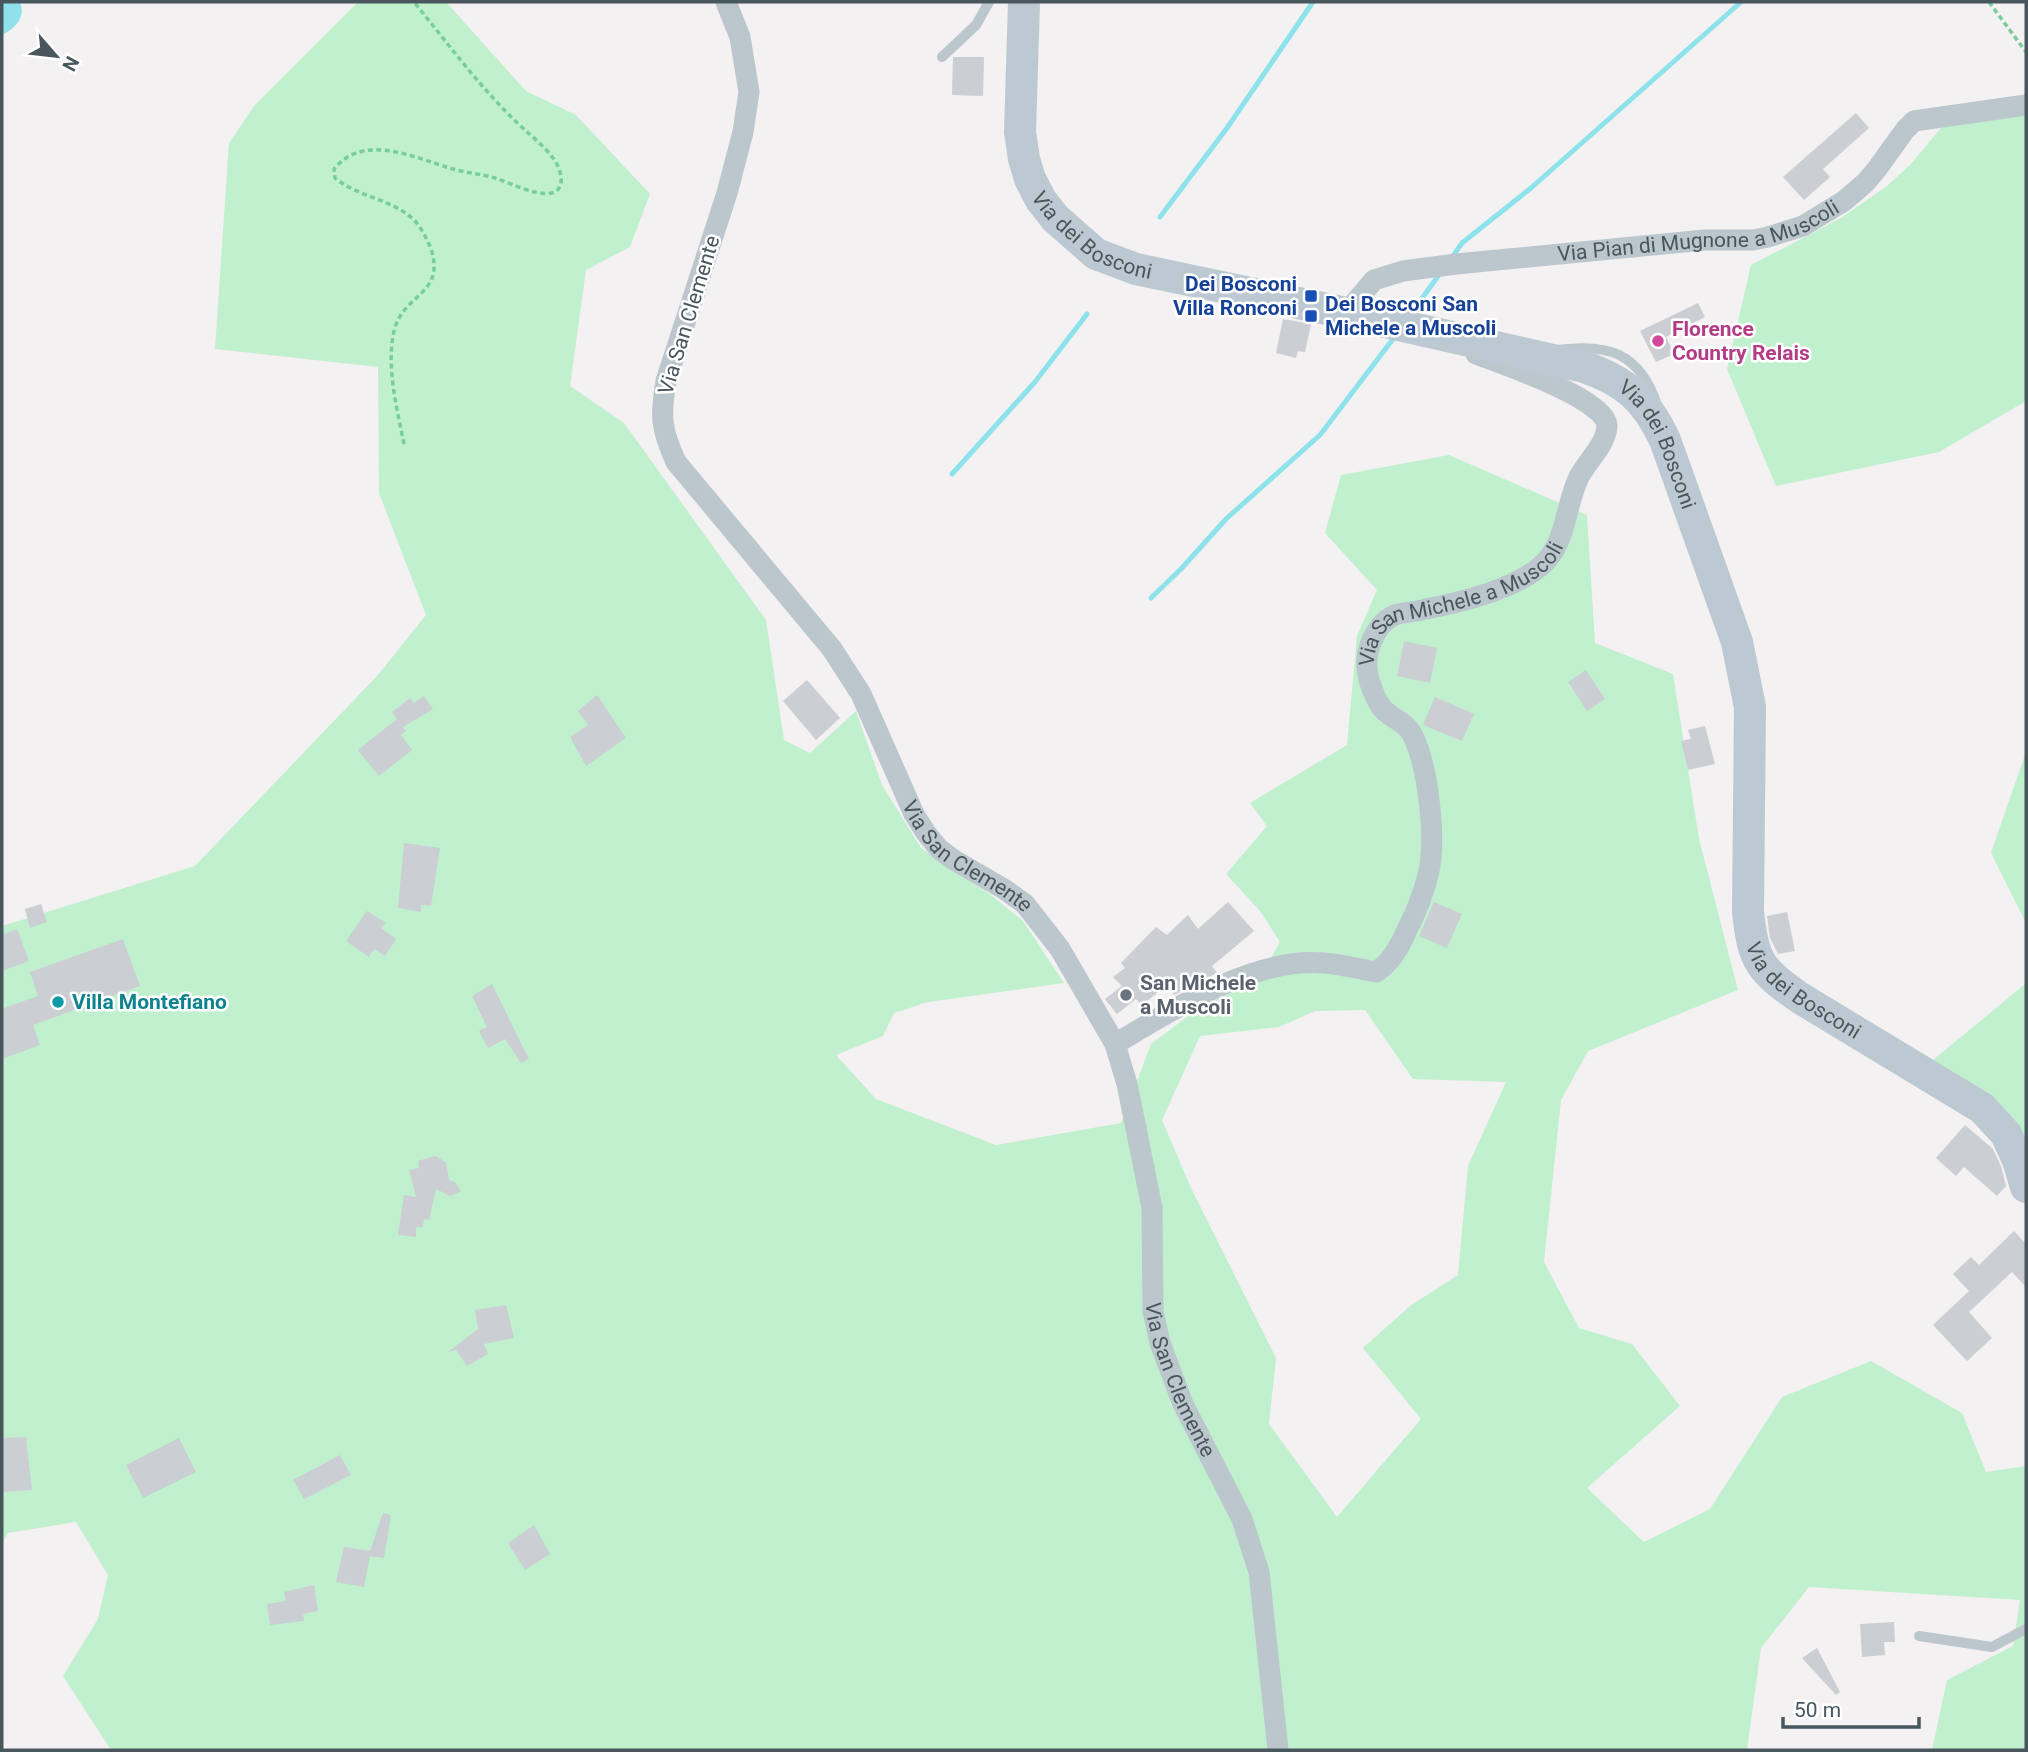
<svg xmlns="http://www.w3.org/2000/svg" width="2028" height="1752" font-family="Roboto,sans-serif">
<rect width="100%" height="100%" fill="#f3f1f1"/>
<g fill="#c0f0ce" fill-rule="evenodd">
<path d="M358 2H446L526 91 576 115 650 194 630 247 586 270 570 386 624 423 766 620 784 740 810 753 856 711 882 785 921 848 991 895 1023 921 1064 983 928 1002 894 1013 883 1036 836 1055 876 1099 996 1145 1121 1123 1151 1044 1199 1008 1259 979 1280 942 1260 911 1226 874 1267 826 1250 803 1347 745 1357 636 1377 590 1325 533 1341 475 1449 455 1587 515 1595 643 1673 674 1699 839 1738 990 1588 1051 1561 1100 1544 1262 1579 1328 1632 1344 1680 1406 1587 1488 1644 1542 1710 1509 1782 1397 1871 1361 1962 1413 1986 1472 2026 1466V1750H1932L1947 1680 2013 1646 2020 1600 1809 1587 1761 1648 1747 1750H111L63 1676 98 1619 108 1575 76 1522 8 1533 2 1544V926L195 866 378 675 426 615 379 493 378 367 215 349 229 143 254 106ZM1365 1010 1413 1079 1506 1082 1468 1166 1458 1275 1410 1306 1363 1348 1421 1419 1337 1517 1269 1424 1276 1358 1191 1188 1162 1120 1200 1036 1279 1027 1315 1011Z"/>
<path d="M2026 112V401L1939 452 1776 486 1727 369 1751 265 1841 218 1887 186 1910 165 1942 127Z"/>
<path d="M2026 752V923L1991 853Z"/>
<path d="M2026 976V1136L1995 1099 1933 1060 2024 985Z"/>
</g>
<path fill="#8de2ec" d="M2 2H20C26 18 15 28 2 35Z"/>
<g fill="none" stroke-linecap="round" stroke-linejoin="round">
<g stroke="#8de2ec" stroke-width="5">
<path d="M1160 217 1227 128 1313 2"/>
<path d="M1451 259 1462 243 1531 188 1741 2"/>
<path d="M1410 315 1441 272"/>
<path d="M952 474 1035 382 1087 314"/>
<path d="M1151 598 1181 569 1226 519 1320 435 1396 335"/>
</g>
</g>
<g fill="#cbced3">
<path d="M953 57H984L983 96 952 95Z"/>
<path d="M1856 113 1869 128 1823 169 1830 177 1804 200 1783 177Z"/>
<path d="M1698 303 1705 317 1666 337 1674 354 1656 362 1640 331Z"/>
<path d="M1283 319 1311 324 1305 352 1298 351 1296 358 1276 353Z"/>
<path d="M1404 641 1437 648 1430 683 1397 676Z"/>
<path d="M1586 670 1605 699 1587 711 1568 682Z"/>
<path d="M807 680 840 718 816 740 783 701Z"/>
<path d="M597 695 626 738 586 766 570 737 588 725 578 711Z"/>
<path d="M424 696 433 709 403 727 406 731 401 735 412 750 379 776 358 750 397 719 392 712 410 698 414 703Z"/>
<path d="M1435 697 1474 714 1462 741 1423 725Z"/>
<path d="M1705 726 1715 764 1688 770 1681 741 1691 739 1688 730Z"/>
<path d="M404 843 440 848 431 906 421 905V912L398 908Z"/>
<path d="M1228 902 1254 931 1212 966 1217 973 1174 995 1167 985 1142 1005 1136 999 1117 1014 1105 999 1122 986 1113 977 1125 968 1121 963 1156 927 1167 935 1188 915 1198 929Z"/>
<path d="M1434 902 1462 914 1447 948 1419 936Z"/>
<path d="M41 904 47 922 30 928 25 909Z"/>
<path d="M367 911 386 923 381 928 396 939 385 956 374 949 369 957 346 941Z"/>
<path d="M1787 912 1795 951 1778 954 1770 938 1767 916Z"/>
<path d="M17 929 29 961 2 971V935Z"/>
<path d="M123 939 140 986 33 1025 40 1045 2 1059V1009L38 996 30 972Z"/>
<path d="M492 984 529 1059 521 1063 505 1039 488 1048 479 1031 487 1027 472 996Z"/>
<path d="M1965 1125 1993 1149 2001 1166 2006 1186 1997 1196 1964 1167 1956 1176 1936 1158Z"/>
<path d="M435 1156 446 1162 449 1180 455 1182 461 1191 450 1196 436 1189 429 1220 424 1219 423 1227H416V1237L398 1235 404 1195 416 1197 409 1170 419 1168 418 1161Z"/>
<path d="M2014 1231 2026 1244V1287L2012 1272 1969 1312 1992 1338 1967 1361 1933 1325 1969 1291 1953 1274 1971 1257 1979 1265Z"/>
<path d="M506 1305 514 1338 484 1344 488 1354 467 1366 456 1350 448 1352 478 1329 475 1310Z"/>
<path d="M26 1437 32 1490 2 1492V1438Z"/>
<path d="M179 1438 196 1472 143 1498 126 1465Z"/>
<path d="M340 1455 351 1475 304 1499 293 1480Z"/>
<path d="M383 1513 391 1515 384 1558 370 1556 364 1587 336 1582 344 1547 370 1551Z"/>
<path d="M534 1525 550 1554 525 1570 508 1543Z"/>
<path d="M314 1585 318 1611 303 1614 304 1621 270 1625 267 1604 286 1601 284 1592Z"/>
<path d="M1894 1622 1895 1642H1884L1885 1655 1862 1657 1860 1624Z"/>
<path d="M1817 1648 1840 1692 1836 1695 1802 1658Z"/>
</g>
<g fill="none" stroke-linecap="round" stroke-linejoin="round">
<g stroke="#78ce9b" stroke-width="3.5" stroke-dasharray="5 3.5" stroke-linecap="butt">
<path d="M1989 2 2026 52"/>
<path d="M404 444C397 408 386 368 394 331 403 293 446 295 431 249 427 239 422 229 415 221 392 198 359 198 335 178L334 169C364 132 415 158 453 169 467 173 481 174 495 178 511 183 534 196 551 193 561 192 563 180 560 172 556 156 537 141 526 131 484 93 450 46 414 2"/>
</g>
<g stroke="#bcc6cd" stroke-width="10">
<path d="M942 57 976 25 989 2"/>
<path d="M1558 350C1608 343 1640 353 1657 405"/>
<path d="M1919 1636 1992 1647 2026 1629"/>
</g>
<g stroke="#bcc6cd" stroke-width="21">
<path id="s1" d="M726 2 740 37 749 92 743 132 727 193 666 381C660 417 661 429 676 462L832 649 861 694 914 814 926 833 939 849 954 860 1004 889 1025 904 1060 949 1115 1044 1127 1084 1152 1208 1153 1311 1160 1343 1183 1404 1242 1519 1259 1572 1278 1750"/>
<path id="s2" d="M1346 313 1374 280 1403 271 1456 264 1705 240H1753L1768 237 1803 226 1844 201 1865 183 1877 169 1905 130 1914 121 2026 105"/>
<path id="s3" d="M1115 1044C1172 1010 1254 957 1323 963 1341 964 1359 969 1376 972 1391 963 1400 946 1407 930 1417 911 1424 892 1429 871 1436 837 1428 766 1413 736 1405 720 1391 719 1382 708 1376 700 1369 683 1368 674 1363 654 1375 623 1395 615 1404 612 1416 612 1426 609 1462 602 1522 588 1547 560 1567 537 1566 503 1579 477 1587 461 1606 445 1607 426 1607 399 1499 363 1476 354"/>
</g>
<path stroke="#bdc9d2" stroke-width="32" id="s4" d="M1024 2 1020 132 1024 159 1030 179 1041 200 1055 218 1096 254 1136 269 1346 313 1584 367C1626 381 1646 400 1665 440L1737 642 1750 707 1748 912C1753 961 1760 970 1800 998L1982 1108 2006 1134 2018 1160 2026 1187"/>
</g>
<g fill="#1a4fb4" stroke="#fff" stroke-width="2.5">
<rect x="1304" y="289" width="14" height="14" rx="3.5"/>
<rect x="1304" y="309" width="14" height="14" rx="3.5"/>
</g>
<circle fill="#d1479c" stroke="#fff" stroke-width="2.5" cx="1658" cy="341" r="7"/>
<circle fill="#6b7280" stroke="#fff" stroke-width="2.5" cx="1126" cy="995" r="7"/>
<circle fill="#0f9aa8" stroke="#fff" stroke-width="2.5" cx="58" cy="1002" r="7"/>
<g text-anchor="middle" stroke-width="5" stroke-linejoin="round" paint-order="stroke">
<g font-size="21" fill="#48565e" stroke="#fff">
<text dy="7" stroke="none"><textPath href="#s2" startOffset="373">Via Pian di Mugnone a Muscoli</textPath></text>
<text dy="7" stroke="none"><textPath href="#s4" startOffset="266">Via dei Bosconi</textPath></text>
<text transform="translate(689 315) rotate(-73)" y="7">Via San Clemente</text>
<text dy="7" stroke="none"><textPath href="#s4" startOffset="894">Via dei Bosconi</textPath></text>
<text dy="7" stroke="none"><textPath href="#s3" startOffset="744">Via San Michele a Muscoli</textPath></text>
<text dy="7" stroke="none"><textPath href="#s1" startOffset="975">Via San Clemente</textPath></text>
<text dy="7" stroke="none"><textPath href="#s4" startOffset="1482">Via dei Bosconi</textPath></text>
<text dy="7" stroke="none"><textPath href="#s1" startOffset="1563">Via San Clemente</textPath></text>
</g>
<g font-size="21" font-weight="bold" fill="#164399" stroke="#fff" text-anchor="end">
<text x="1297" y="291">Dei Bosconi<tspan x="1297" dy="24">Villa Ronconi</tspan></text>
<text x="1325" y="311" text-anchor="start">Dei Bosconi San<tspan x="1325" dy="24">Michele a Muscoli</tspan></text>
</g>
<g font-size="21" font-weight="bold" fill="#b23c85" stroke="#fff" text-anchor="start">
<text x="1672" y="336">Florence<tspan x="1672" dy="24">Country Relais</tspan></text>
</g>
<g font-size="21" font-weight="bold" fill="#5b616d" stroke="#fff" text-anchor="start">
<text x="1140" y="990">San Michele<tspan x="1140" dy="24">a Muscoli</tspan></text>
</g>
<g font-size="21" font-weight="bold" fill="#0d838f" stroke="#fff" text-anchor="start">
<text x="72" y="1009">Villa Montefiano</text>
</g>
</g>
<rect width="2028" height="1752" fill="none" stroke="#48565e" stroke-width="7"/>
<g transform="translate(56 56) rotate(118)" stroke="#ffffff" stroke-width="5" paint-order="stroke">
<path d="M0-5L12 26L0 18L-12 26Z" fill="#48565e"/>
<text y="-10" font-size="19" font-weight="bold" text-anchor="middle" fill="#48565e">N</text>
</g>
<path d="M1783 1717v10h136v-10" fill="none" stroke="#48565e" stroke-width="3.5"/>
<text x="1794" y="1717" font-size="21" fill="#48565e" stroke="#ffffff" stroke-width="5" paint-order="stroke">50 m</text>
</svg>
